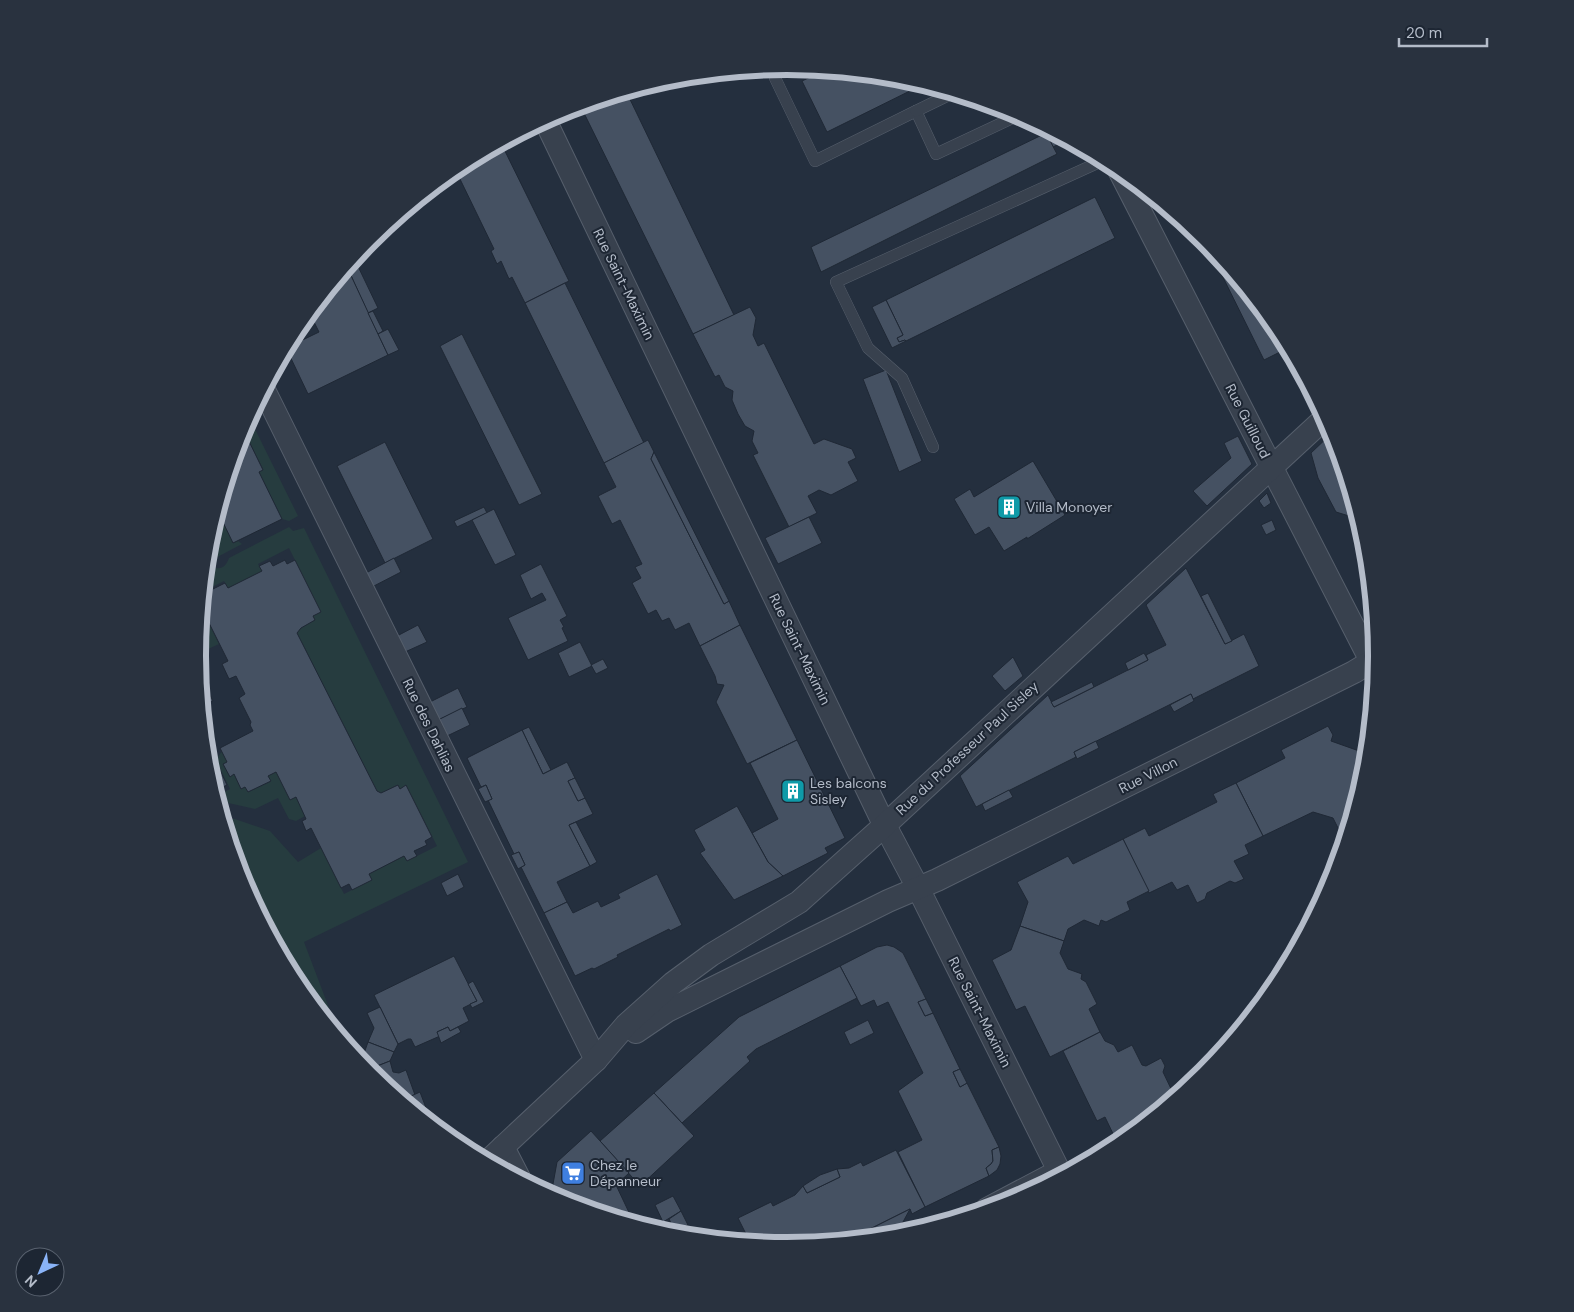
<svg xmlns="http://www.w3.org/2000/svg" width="1574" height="1312" font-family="'DM Sans',sans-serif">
<rect width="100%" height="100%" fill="#242f3e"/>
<g fill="#263c3f">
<path d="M249 417 298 516 289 521 282 519 259 472 263 469 243 429Z"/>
<path d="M220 517 233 543 238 541 242 544 206 563 209 541 215 520Z"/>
<path d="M289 527 293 531 304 528 468 862 304 942 329 1008 320 1012 296 983 242 881 223 819H235L270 831 298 862 321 848 344 894 372 880 369 874 404 856 407 861 437 846 406 785 400 789 397 785 381 793 377 791 297 633 301 628 315 620 313 616 321 612 289 548 258 564 262 571 228 588 224 581 204 591 206 570C217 565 223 574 229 558Z"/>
<path d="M202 609 219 644 197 654Z"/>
<path d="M222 751 227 762 223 764 230 776 234 774 241 789 245 787 248 792 270 782 268 776 282 769 305 816 296 821 289 819 278 798 255 809 224 802 220 794 230 789 216 760Z"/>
</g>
<path fill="#394c67" d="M1234 1031 1237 1033 1220 1053 1218 1051C1221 1040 1222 1034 1234 1031Z"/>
<g fill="#455162" stroke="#1f2835">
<path d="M825 70 902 78 924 84 827 132 802 81Z"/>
<path d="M737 71 721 78 718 73Z"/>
<path d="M686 76 661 87 658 82 672 78Z"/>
<path d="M626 91 734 315 693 334 580 105Z"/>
<path d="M1049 131 1067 140 1053 147 1046 133Z"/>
<path d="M1046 133 1057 154 821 272 811 247Z"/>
<path d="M501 143 569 281 525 303 512 277 509 279 501 261 497 264 491 251 494 249 458 175 454 177 452 172 460 165Z"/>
<path d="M1095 197 1115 238 906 341 905 340 899 342 897 338 903 335 886 300Z"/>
<path d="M1204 239 1278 329 1288 348 1264 360Z"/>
<path d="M354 258 378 308 368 313 347 267Z"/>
<path d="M347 267 388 355 308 394 286 348 319 332 311 316 318 312 315 306Z"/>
<path d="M565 283 644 443 604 463 525 303Z"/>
<path d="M886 300 903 335 897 338 899 342 905 340 906 341 892 348 872 307Z"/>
<path d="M750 307 756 318 753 335 758 346 764 343 814 444 824 439 852 449 856 458 848 462 858 481 831 495 819 490 808 496 817 513 789 527 753 455 758 453 752 441 754 431 745 426 738 414 732 400 733 391 725 387 719 375 715 377 693 334Z"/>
<path d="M373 311 383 331 378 334 368 313Z"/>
<path d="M388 329 399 350 388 355 378 334Z"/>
<path d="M462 334 542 494 519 505 440 346Z"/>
<path d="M886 370 922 461 899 472 863 379Z"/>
<path d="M243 429 263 470 259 472 282 519 233 543 218 512Z"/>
<path d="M1333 432 1362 531 1354 523 1353 513 1349 516 1336 512 1318 478 1311 453Z"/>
<path d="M1238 436 1252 464 1207 506 1193 491 1231 458 1224 443Z"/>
<path d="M648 440 654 452 651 459 724 604 729 601 740 625 700 646 689 623 675 630 669 618 662 621 656 610 648 614 632 583 641 578 635 567 642 564 620 520 612 524 598 496 616 487 604 463Z"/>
<path d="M385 442 433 539 385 563 337 466Z"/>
<path d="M654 452 729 601 724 604 651 459Z"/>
<path d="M1033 461 1065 515 1027 539V537L1004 551 989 527 975 535 954 499 970 489 974 497Z"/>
<path d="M1267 493 1271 503 1264 508 1259 501Z"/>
<path d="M484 507 487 513 457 527 454 521Z"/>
<path d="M494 509 516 555 495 565 472 520Z"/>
<path d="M809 517 822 543 778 564 765 538Z"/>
<path d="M1272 520 1276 530 1266 535 1261 525Z"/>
<path d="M394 558 401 572 372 587 366 573Z"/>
<path d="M285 560 287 564 295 560 321 612 313 616 315 620 301 628 297 633 377 791 381 793 398 785 400 789 406 785 432 837 425 841 427 845 414 851 417 856 407 861 404 856 369 874 372 880 352 890 349 884 341 888 311 828 306 831 302 821 306 819 296 797 290 800 276 772 268 776 271 781 248 792 245 787 241 789 234 774 230 777 223 764 227 762 220 748 253 731 250 725 251 722 239 698 245 694 236 676 229 679 222 664 228 661 202 609 203 601 206 599 203 594 225 583 228 588 262 571 259 566 270 561 273 566Z"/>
<path d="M541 564 567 616 560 620 564 627 562 628 568 641 528 660 508 618 546 600 542 593 531 599 520 575Z"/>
<path d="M1186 568 1225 644 1244 634 1259 666 1193 699 1191 694 1119 730 1074 752 1076 757 976 807 960 776 1048 695 1054 707 1148 660 1146 655 1166 645 1146 605Z"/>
<path d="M1208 593 1232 641 1225 644 1201 596Z"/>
<path d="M418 625 427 642 405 652 397 636Z"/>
<path d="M740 625 797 740 747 764 716 702 724 685 717 684 715 676 700 646Z"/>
<path d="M580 642 592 666 569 677 558 653Z"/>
<path d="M1144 653 1148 660 1128 670 1125 663Z"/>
<path d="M1013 657 1023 676 1005 691 992 676Z"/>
<path d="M603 659 608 668 596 674 591 665Z"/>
<path d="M199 673 213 701 202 706Z"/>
<path d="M1092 682 1094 687 1054 707 1051 702Z"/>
<path d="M458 688 467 707 438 720 430 702Z"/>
<path d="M1191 694 1194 701 1174 712 1170 705Z"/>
<path d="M462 708 470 725 447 736 438 720Z"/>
<path d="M1328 726 1333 735 1331 741 1362 752 1364 745 1368 743 1365 771 1344 840 1333 818 1313 812 1263 836 1236 783 1285 758 1281 750Z"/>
<path d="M529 727 551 770 543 774 522 730Z"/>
<path d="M522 730 543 774 567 762 575 778 568 781 578 801 585 798 593 814 569 825 590 866 557 882 567 902 544 913 521 867 525 865 519 852 514 854 488 800 492 799 486 785 481 787 467 758Z"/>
<path d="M797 740 845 838 825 848 828 853 783 876 768 862 752 833 778 819 750 763Z"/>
<path d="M1096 741 1099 748 1077 759 1074 752Z"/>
<path d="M219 768 227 785 215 791 209 772Z"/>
<path d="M575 778 585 798 578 801 568 781Z"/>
<path d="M1236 783 1263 836 1245 845 1249 854 1234 861 1244 879 1235 883 1230 881 1207 893 1205 899 1197 903 1188 885 1177 890 1172 882 1149 893 1123 839 1145 828 1149 836 1217 802 1213 794Z"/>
<path d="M486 785 492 799 485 802 478 789Z"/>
<path d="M1009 790 1013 797 985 811 982 804Z"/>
<path d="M737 806 768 862 783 876 734 900 700 853 705 850 694 830Z"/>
<path d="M576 822 597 862 590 866 569 825Z"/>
<path d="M1123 839 1149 891 1127 902 1130 910 1106 922 1101 920 1099 926 1084 920 1068 929 1064 941 1020 926 1028 902 1017 882 1068 856 1073 864Z"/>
<path d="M519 852 525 865 518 869 511 855Z"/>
<path d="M458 874 464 887 447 896 441 883Z"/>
<path d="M657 874 682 925 670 931 669 929 617 955 618 957 594 969 592 968 575 976 544 913 567 902 573 913 598 901 601 907 620 898 618 894Z"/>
<path d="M1020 926 1064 941 1060 953 1068 969 1082 974 1081 979 1086 982 1097 1004 1089 1009 1100 1032 1050 1057 1025 1006 1016 1010 992 960 1011 950Z"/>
<path d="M887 945 894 947 903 953 926 999 918 1002 925 1016 933 1013 960 1069 953 1072 960 1087 967 1083 999 1147 992 1150 993 1161 991 1164 986 1168 989 1176 925 1207 898 1152 922 1140 898 1091 923 1073 888 1002 877 1007 874 1000 861 1006 840 966 877 947Z"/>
<path d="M454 956 477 1001 463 1008 469 1021 450 1031 448 1027 437 1032 440 1036 415 1047 411 1039H408L398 1044 374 995Z"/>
<path d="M840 966 857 998 756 1049 747 1057 750 1061 682 1123 654 1093 739 1017Z"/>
<path d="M473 981 484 1002 472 1008 470 1004 477 1001 468 984Z"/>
<path d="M926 999 933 1013 925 1016 918 1002Z"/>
<path d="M380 1007 398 1044 394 1052 368 1042 374 1028 367 1013Z"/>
<path d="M868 1020 874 1033 850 1045 844 1032Z"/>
<path d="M448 1027 450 1031 458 1027 461 1032 441 1043 437 1032Z"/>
<path d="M1100 1032 1105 1041 1114 1045 1118 1052 1132 1045 1142 1065 1146 1066 1161 1058 1165 1066 1163 1072 1174 1095 1176 1096 1114 1147 1112 1142 1116 1140 1105 1117 1097 1121 1063 1051Z"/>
<path d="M368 1042 394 1052 390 1061 367 1070 359 1060 362 1059Z"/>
<path d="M390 1061 393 1072 399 1073 406 1070 415 1095 411 1096 415 1106 419 1105 423 1116 367 1070Z"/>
<path d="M960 1069 967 1083 960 1087 953 1072Z"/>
<path d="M420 1092 428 1113 422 1115 419 1105 415 1106 411 1096Z"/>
<path d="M654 1093 694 1136 640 1186 600 1141Z"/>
<path d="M591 1131 629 1173 616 1185 634 1223 562 1201 553 1184 557 1162Z"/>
<path d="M999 1147 1001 1156 1000 1164 997 1170 989 1176 986 1168 991 1164 993 1161 992 1150Z"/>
<path d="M896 1150 925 1207 912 1214 910 1209 858 1235 859 1239 787 1246 750 1242 738 1218 771 1202 773 1206 795 1195 803 1186 807 1193 840 1177 837 1169 849 1168 861 1162 863 1166Z"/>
<path d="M837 1169 840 1177 807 1193 803 1186 806 1184 820 1175Z"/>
<path d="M673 1196 681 1211 663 1222 655 1205Z"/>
<path d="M910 1209 903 1222 886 1236 859 1239 858 1235Z"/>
<path d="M681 1211 688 1225 675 1231 669 1219Z"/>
<path d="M688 1225 693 1237 670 1234 675 1231Z"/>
</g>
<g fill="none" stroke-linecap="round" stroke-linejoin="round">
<g stroke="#565f6c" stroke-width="12">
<g id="lane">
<path d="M775 78 815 161 916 111 936 154 1019 115"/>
<path d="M916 111 953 93"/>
<path d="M933 447 902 378 868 348 836 282 1104 160"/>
</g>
</g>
<g stroke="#565f6c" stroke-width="24">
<g id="street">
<path d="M545 120 880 816 918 888 1061 1175"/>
<path d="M1119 170 1371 661 1375 673"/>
<path d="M264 390 596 1060"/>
<path d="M636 1032 667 1011 888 901 937 880 1354 672 1377 658"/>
<path d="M503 1147 519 1178"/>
<path d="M488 1161 596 1060 626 1025 673 983 711 955 799 902 885 825 1325 418"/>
<path d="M987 1209 1059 1171"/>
</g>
</g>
<use href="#lane" stroke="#38414e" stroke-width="11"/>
<use href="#street" stroke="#38414e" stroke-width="22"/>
</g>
<defs>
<g id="building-square" transform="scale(1.25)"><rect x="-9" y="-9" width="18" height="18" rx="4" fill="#0f9aa8" stroke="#1d2633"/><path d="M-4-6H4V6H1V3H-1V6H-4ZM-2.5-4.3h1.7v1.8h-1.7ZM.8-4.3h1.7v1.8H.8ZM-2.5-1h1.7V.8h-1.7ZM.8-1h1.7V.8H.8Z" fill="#fff"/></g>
<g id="supermarket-square" transform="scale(1.25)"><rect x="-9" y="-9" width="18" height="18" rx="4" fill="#3f7fe0" stroke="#1d2633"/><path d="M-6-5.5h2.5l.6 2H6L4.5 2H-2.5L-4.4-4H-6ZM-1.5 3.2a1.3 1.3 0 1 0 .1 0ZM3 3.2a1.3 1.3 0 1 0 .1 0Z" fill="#fff"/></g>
</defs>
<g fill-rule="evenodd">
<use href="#building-square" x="1009" y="507"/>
<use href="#building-square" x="793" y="791"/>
<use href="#supermarket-square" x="573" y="1173"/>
</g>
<g text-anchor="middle" stroke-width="4" stroke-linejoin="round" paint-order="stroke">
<g font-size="14" fill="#b4bcc9" stroke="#1d2633">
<text transform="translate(624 284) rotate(64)" y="5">Rue Saint-Maximin</text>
<text transform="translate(1248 421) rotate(63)" y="5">Rue Guilloud</text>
<text transform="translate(800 649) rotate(64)" y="5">Rue Saint-Maximin</text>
<text transform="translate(429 725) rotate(64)" y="5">Rue des Dahlias</text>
<text transform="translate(967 748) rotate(-43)" y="5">Rue du Professeur Paul Sisley</text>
<text transform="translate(1148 775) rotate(-27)" y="5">Rue Villon</text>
<text transform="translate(980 1012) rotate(63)" y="5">Rue Saint-Maximin</text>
</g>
<g font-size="14" fill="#b4bcc9" stroke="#1d2633" text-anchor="start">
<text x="1026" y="512">Villa Monoyer</text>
<text x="810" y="788">Les balcons<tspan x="810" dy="16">Sisley</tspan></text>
<text x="590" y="1170">Chez le<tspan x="590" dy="16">Dépanneur</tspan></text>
</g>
</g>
<path d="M0 0H1574V1312H0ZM206 656a581 581 0 1 1 1162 0a581 581 0 1 1-1162 0Z" fill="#29323f" fill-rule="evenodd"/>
<path fill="none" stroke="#b4bcc9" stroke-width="6" d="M206 656a581 581 0 1 1 1162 0a581 581 0 1 1-1162 0Z"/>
<g transform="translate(40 1272) rotate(224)"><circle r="24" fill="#1d2633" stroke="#59626f"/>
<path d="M0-4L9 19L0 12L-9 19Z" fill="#8ab4f8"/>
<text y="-8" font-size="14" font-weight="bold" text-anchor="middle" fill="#b4bcc9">N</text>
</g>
<path d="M1399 38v8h88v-8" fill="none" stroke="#b4bcc9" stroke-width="2.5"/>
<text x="1406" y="38" font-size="15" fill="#b4bcc9" stroke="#1d2633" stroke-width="4" paint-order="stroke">20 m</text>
</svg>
